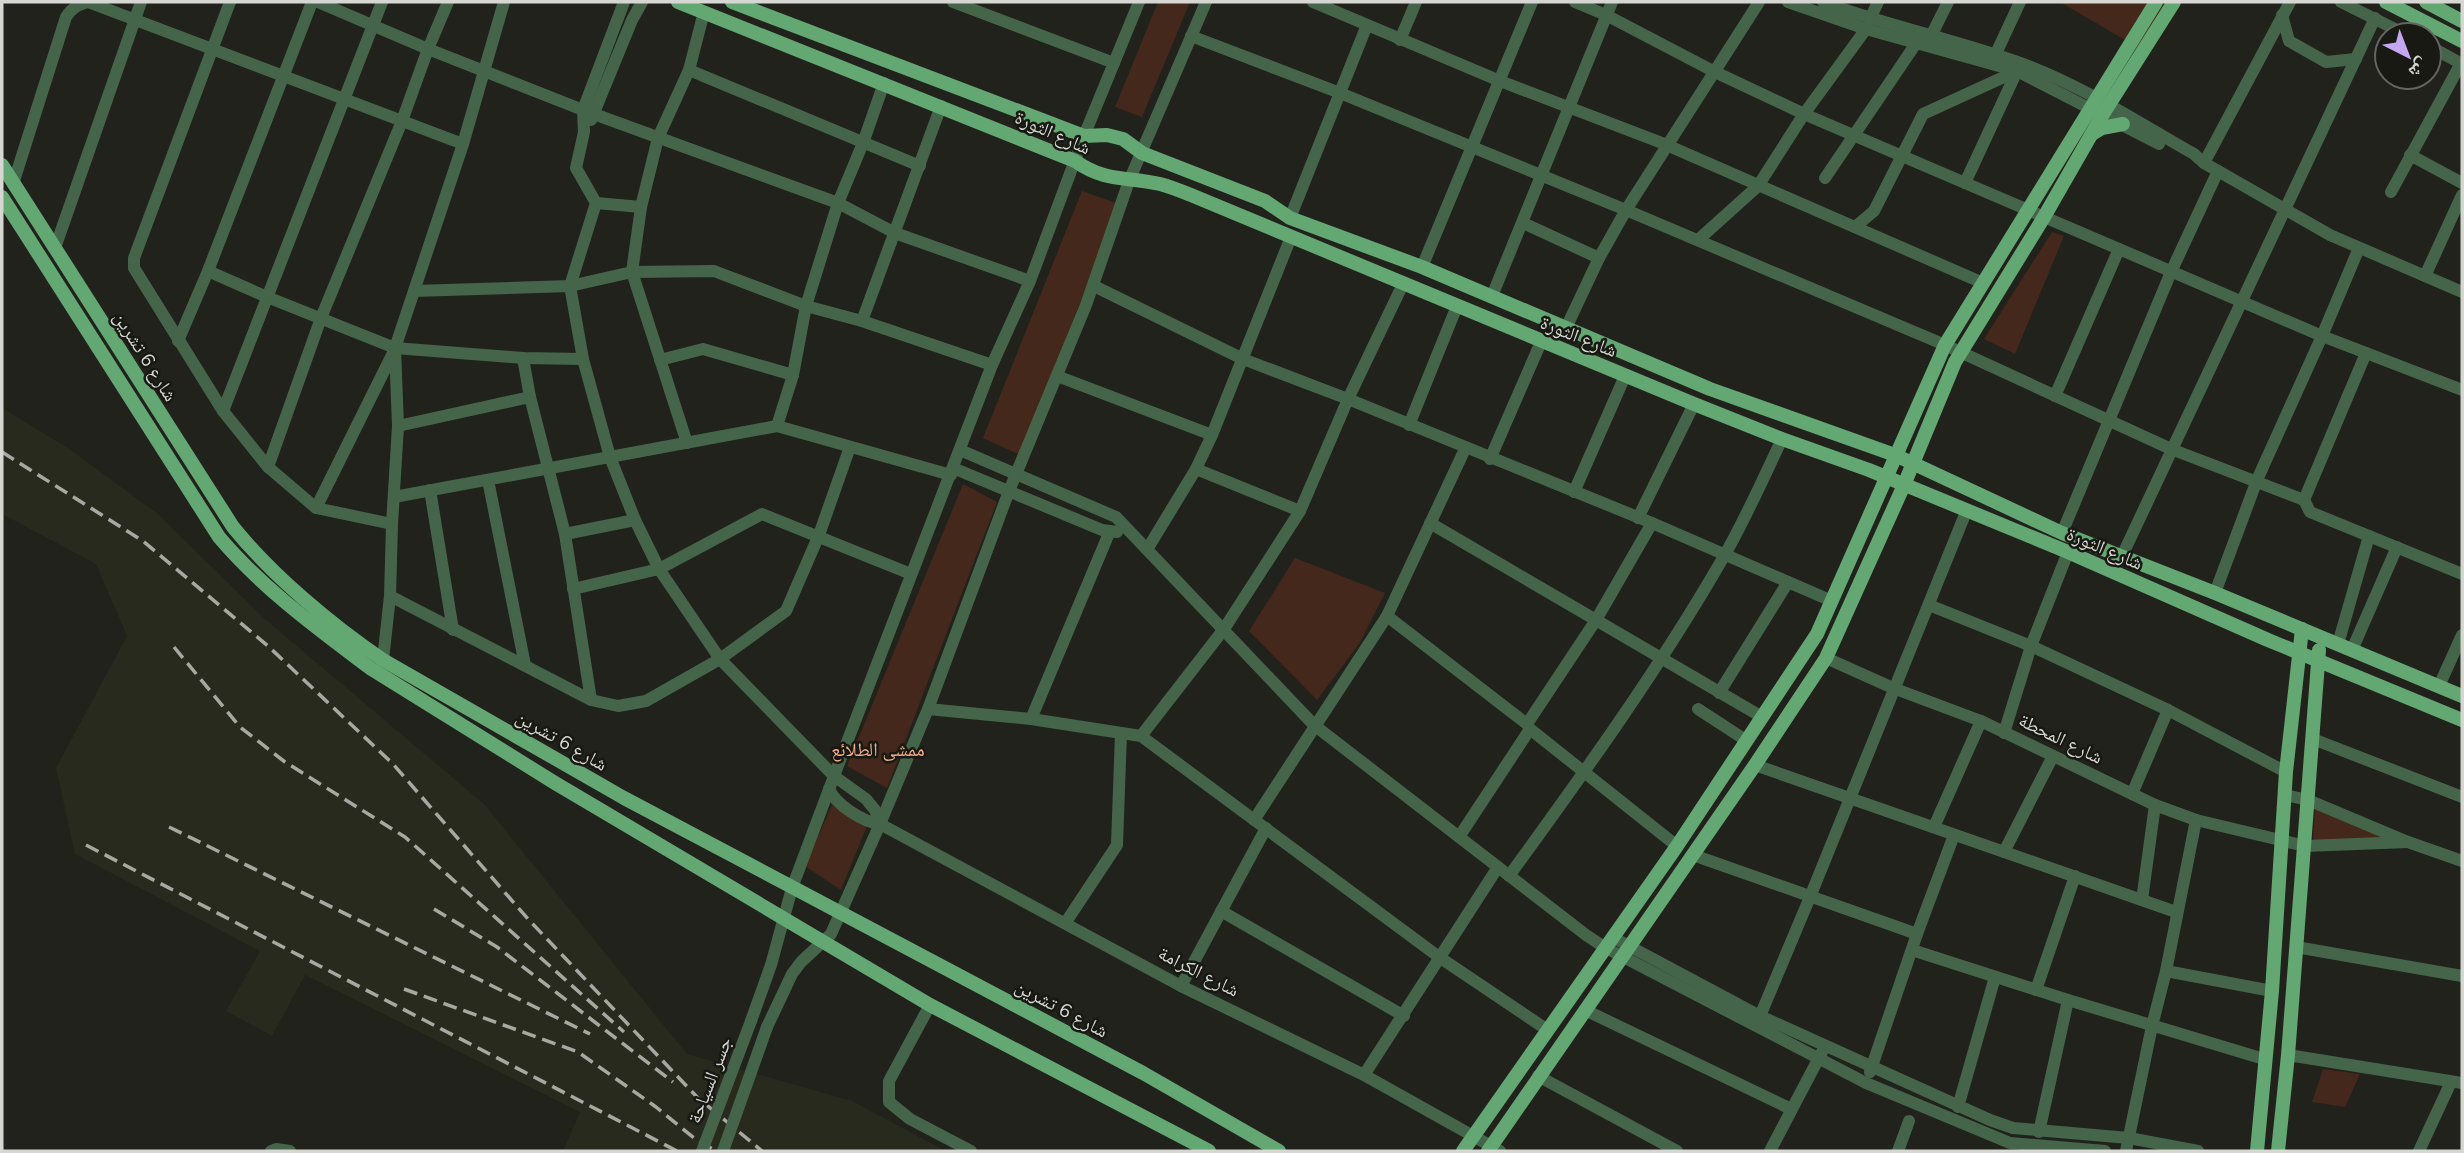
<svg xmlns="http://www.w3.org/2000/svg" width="2464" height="1153" font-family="'Nunito Sans','Noto Naskh Arabic',sans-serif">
<rect width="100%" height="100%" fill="#21221b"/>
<path fill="#272a1c" d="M2 408 68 448 158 514 265 619 484 804 687 1054 852 1101 946 1151H563L580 1112 305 975 272 1036 226 1011 260 951 75 854 56 768 127 636 96 564 2 514Z"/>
<g fill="#44281b">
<path d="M1158 2H1190L1142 117 1115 107Z"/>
<path d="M2060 2H2174L2144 51Z"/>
<path d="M1082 191 1119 204 1020 455 983 438Z"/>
<path d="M2052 232 2064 236 2015 354 1984 339Z"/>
<path d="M963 484 997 502 887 788 847 766Z"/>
<path d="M1295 558 1385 593 1359 644 1317 700 1249 631Z"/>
<path d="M832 805 867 826 841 890 805 866Z"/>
<path d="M2315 807 2394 840 2313 843Z"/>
<path d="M2323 1069 2360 1074 2345 1107 2312 1102Z"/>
</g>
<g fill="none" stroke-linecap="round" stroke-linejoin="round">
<g stroke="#44654a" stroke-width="12">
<path d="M230 2 134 258V268L223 411 268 467 316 508 392 524"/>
<path d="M318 2 428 49 583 110 838 203 895 233 1030 281"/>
<path d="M624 2 583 110 584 132 576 168 596 203 570 286 583 359 610 457 635 520 659 569 720 659 834 776 866 799 875 810 880 824"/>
<path d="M953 2 1114 63"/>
<path d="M1313 2 1500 81 1662 143 1983 283"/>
<path d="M1575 2 1606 15 1715 72 1804 114 2322 336 2462 390"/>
<path d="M1788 2 1866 29 2017 71 2159 144"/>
<path d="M1823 2C1888 26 1957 40 2023 64 2083 86 2139 123 2194 154L2204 163 2330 235 2462 292"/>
<path d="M2341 2 2407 35"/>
<path d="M2282 15 2289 41 2326 62 2356 59"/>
<path d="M1870 19 1878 2"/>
<path d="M1191 36 1340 93 1626 210 1945 345 2171 449 2304 500 2366 353"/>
<path d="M1931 36 1948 2"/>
<path d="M1400 40 1416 2"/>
<path d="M2429 46 2462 64"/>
<path d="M1992 62 2020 2"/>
<path d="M689 70 920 166"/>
<path d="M591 120 632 20 642 2"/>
<path d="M2410 155 2462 183"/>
<path d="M2204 163 2290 2"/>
<path d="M1825 178 1917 42"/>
<path d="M1965 183 2017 71"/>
<path d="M13 184 66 17C72 8 77 5 88 2L463 144"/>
<path d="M2391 192 2461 63"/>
<path d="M596 203 641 207"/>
<path d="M1290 218 1367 25"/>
<path d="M1523 223 1599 258"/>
<path d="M1855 227 1874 211 1923 114 2017 71"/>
<path d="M1698 240 1758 186 1804 114 1866 29"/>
<path d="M55 248 141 2"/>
<path d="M1422 267 1532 2"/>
<path d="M208 271 267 297 395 348 523 358 583 359"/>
<path d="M2425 276 2462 195"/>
<path d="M1094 286 1243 359 1348 399 1652 523 1832 601"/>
<path d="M414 291 570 286 632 272 714 271 806 306 862 321 992 365"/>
<path d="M1492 296 1612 2"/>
<path d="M862 321 941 106"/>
<path d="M1566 328 1599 258 1626 210 1759 2"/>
<path d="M178 341 208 271 312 2"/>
<path d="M523 358 530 397 565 534 591 700"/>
<path d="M660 360 703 349 793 375"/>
<path d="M1057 376 1212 435"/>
<path d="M2055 396 2119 249"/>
<path d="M223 411 382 2"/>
<path d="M1409 425 1457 306"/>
<path d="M398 426 530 397"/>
<path d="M777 426 793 375 806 306 838 203 863 143 884 83"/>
<path d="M687 443 632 272 641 207 658 138 689 70 704 12"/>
<path d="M960 450 1116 517 1314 725 1586 935 1604 947 1866 1083 2010 1143 2105 1151"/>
<path d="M1490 459 1541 342"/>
<path d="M268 467 321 318 402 121 428 49 448 2"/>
<path d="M953 468 1102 530 1117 532"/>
<path d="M1196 469 1300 511"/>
<path d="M488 480 525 665"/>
<path d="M430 490 453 630"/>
<path d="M1574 492 1625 376"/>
<path d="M394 497 777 426 951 475"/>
<path d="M2304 500 2310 512 2462 574"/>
<path d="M316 508 394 351"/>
<path d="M1638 518 1694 404"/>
<path d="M1430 523 1762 717"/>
<path d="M2062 533 2171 272 2218 171"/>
<path d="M565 534 635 520"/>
<path d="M1148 548 1196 469 1212 435 1291 237"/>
<path d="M2122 556 2375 18"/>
<path d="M573 589 659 569 762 514 911 574"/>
<path d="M2215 593 2257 480 2322 336 2359 248"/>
<path d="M390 596 591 700 618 706 646 701 720 659 786 611 819 535 850 447"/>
<path d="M1929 605 2031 646 2168 710 2286 772"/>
<path d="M1387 616 1527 724 1530 729 1677 846"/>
<path d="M2338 644 2369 536"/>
<path d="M2352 650 2397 547"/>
<path d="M1826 658 1893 688 1981 721 2155 805 2196 820 2305 846 2408 842"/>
<path d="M383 660 390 596 392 524 398 426 395 348 463 144 504 2"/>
<path d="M2439 686 2462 635"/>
<path d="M1719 693 1788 582"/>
<path d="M928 709 1031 719 1141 736 1439 957 1546 1029"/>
<path d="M1698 709 1747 741"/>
<path d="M1031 719 1110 531"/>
<path d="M1527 724 1596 620 1652 523"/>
<path d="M2004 733 2031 646 2068 552"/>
<path d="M1141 736 1224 629 1300 511 1348 399 1403 284"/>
<path d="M2313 739 2462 797"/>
<path d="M1755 765 2176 912"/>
<path d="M829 789C836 805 863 822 880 824L1181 986 1364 1075 1500 1151"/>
<path d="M2132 794 2168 710"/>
<path d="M2285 795 2308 800 2408 842 2462 861"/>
<path d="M1254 820 1387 616 1465 449"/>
<path d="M1934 827 1981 721"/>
<path d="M1459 837 1530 729"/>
<path d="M2004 852 2053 756"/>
<path d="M1693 855 1917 934"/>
<path d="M1509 876C1584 773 1659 669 1723 558 1745 520 1763 479 1782 439"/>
<path d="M2142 900 2155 805"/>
<path d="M1221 911 1404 1016"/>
<path d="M1066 922 1117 845 1121 733"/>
<path d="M1612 937 1760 1016 1990 1120 2013 1128 2129 1138 2198 1151"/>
<path d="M2296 947 2462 976"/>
<path d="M1912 950 2068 1000 2264 1059"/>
<path d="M2166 971 2272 991"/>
<path d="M1181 986 1266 828"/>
<path d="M2036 990 2075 876"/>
<path d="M930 1005 889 1081V1102L910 1119 971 1151"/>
<path d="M1585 1010 1791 1109"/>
<path d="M1760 1016 1810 897 1966 512"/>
<path d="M751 1021 771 965 792 888 834 776 992 365 1030 281 1084 136 1139 2"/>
<path d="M767 1027 792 974 801 962 831 934 880 824 928 709 1009 491 1086 305 1129 181 1206 2"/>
<path d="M2288 1055 2462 1083"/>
<path d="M1870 1072 1917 934 1954 835"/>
<path d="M1364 1075 1498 867"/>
<path d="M1538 1076 1677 1151"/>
<path d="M1958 1107 1995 977"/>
<path d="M2039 1132 2068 1000"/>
<path d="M271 1151 276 1149 290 1151"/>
<path d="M1770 1151 1822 1052"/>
<path d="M1898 1151 1909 1121"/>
<path d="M2126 1151 2152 1026 2166 971 2196 820"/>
<path d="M2419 1151 2451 1082"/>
</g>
<g stroke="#63a872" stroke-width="14">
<path d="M678 2 1075 161C1107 183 1125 176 1160 184 1171 187 1181 191 1191 195L1694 404 1782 439 1869 470 2068 552 2268 640 2462 720"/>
<path d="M732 2 1084 136 1107 135 1123 139 1142 153 1265 201 1290 218 1422 267 1710 389 1895 455 2062 533 2215 593 2462 696"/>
<path d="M2386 2 2462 41"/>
<path d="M2426 2 2462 21"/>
<path d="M2092 134 2102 128 2123 124"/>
<path d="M2 165 233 527C272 575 331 625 383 660L624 798 1143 1073 1279 1151"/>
<path d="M2 197 219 537C262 588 317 628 370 668L555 783 930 1005 1209 1151"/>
<path d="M1463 1151 1677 846 1817 634 1945 345 2156 2"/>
<path d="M1488 1151 1755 765 1826 658 1904 485 1955 362 2044 217 2103 114 2174 2"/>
<path d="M2257 1151 2272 991 2286 772 2302 629"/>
<path d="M2278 1151 2288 1055 2319 650"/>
</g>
<g stroke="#a7a8a2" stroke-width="3.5" stroke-dasharray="14 7" stroke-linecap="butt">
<path d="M2 452 143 541 268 646 393 764 528 919 697 1097 762 1151"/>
<path d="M174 647 240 727 285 762 405 837 624 1032"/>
<path d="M169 827 590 1034"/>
<path d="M86 845 677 1151"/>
<path d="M434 909 497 947 673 1082"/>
<path d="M404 989 578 1052 656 1107 694 1138 716 1151"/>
</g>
<g stroke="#44654a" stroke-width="12">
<path d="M702 1151 751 1021"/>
<path d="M723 1151 767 1027"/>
</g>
</g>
<g text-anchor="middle" stroke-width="5" stroke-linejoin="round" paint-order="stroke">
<g font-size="19" fill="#d6d7d2" stroke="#181912">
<text transform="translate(1053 132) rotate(24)" y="7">شارع الثورة</text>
<text transform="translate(1579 336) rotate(22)" y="7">شارع الثورة</text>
<text transform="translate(146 356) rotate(58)" y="7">شارع 6 تشرين</text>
<text transform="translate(2105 548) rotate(23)" y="7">شارع الثورة</text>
<text transform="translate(2061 738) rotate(26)" y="7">شارع المحطة</text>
<text transform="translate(562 740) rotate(30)" y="7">شارع 6 تشرين</text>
<text transform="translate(1199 971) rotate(27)" y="7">شارع الكرامة</text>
<text transform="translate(1062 1008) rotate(28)" y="7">شارع 6 تشرين</text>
<text transform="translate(709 1080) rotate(-69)" y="7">جسر السياحة</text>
</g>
<g font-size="19" fill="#f3ac8b" stroke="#181912">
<text x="878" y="756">ممشى الطلائع</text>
</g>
</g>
<rect width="2464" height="1153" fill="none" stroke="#d6d7d2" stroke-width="7"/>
<g transform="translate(2408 56) rotate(138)"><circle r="33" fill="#181912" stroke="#64655f" stroke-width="2"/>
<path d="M0-5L12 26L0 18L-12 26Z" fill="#c4a7f1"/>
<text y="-10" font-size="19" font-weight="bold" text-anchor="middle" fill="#d6d7d2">ش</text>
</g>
</svg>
